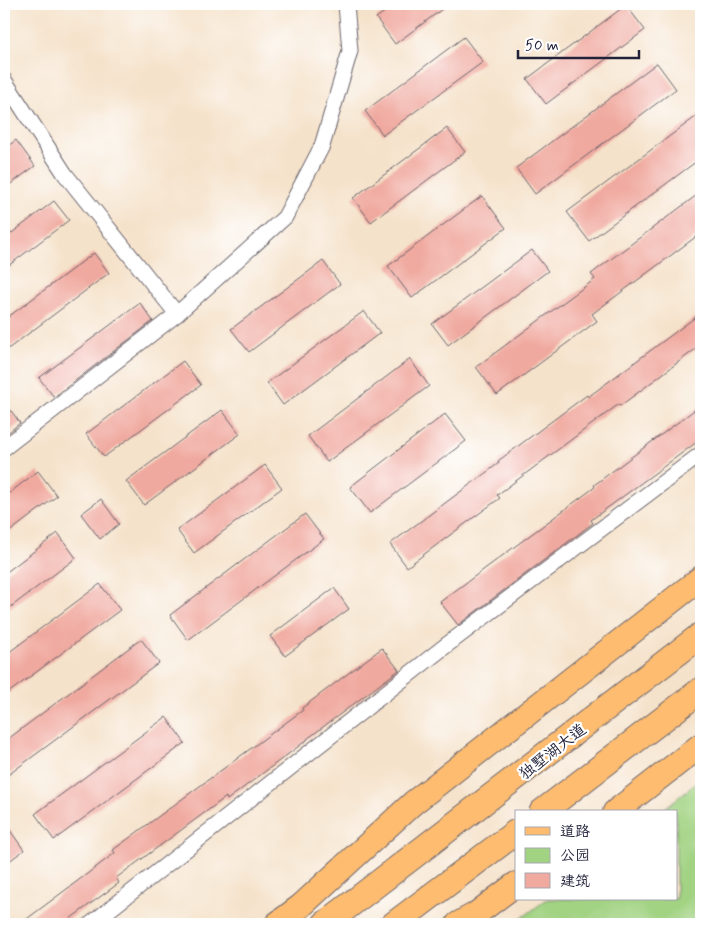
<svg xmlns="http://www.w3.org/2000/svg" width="705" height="928" font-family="Mynerve,'LXGW WenKai TC',sans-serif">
<rect width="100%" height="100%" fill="#fff"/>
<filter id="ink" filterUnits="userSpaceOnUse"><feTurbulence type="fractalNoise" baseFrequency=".02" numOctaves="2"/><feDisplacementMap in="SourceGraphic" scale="10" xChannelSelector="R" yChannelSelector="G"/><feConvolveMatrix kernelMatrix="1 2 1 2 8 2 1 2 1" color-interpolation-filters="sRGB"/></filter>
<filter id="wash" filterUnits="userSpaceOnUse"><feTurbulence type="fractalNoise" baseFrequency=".0096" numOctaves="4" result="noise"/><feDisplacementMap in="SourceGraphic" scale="20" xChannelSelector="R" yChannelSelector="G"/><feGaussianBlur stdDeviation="1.12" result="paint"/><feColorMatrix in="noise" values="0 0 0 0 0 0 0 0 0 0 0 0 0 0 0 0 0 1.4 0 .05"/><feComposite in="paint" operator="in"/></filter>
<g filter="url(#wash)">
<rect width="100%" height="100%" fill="#f5e2ca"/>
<path fill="#a2d383" stroke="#627a5f" d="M701 779V924H514L547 899H676V812H660Z"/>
<g id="blocks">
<g fill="#f0a99f">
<path d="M396 4H449L395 44 376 18Z"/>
<path d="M626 5 645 30 546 104 527 79Z"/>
<path d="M464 37 483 62 383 135 365 111Z"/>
<path d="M657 63 676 89 535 194 516 168Z"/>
<path d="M701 113V158L589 241 567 212Z"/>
<path d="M447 128 465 152 371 222 353 198Z"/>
<path d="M16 140 35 166 4 189V149Z"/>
<path d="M701 192V233L592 314 597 321 497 395 476 367 595 279 591 274Z"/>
<path d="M482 196 506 228 412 298 388 266Z"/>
<path d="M54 201 69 220 4 269V239Z"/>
<path d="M532 250 548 271 448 345 432 324Z"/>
<path d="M94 253 109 273 4 352V320Z"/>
<path d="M323 261 340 284 249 352 231 329Z"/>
<path d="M140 303 153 321 54 397 39 378Z"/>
<path d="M364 311 380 333 283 405 267 383Z"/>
<path d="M701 313V345L620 406 619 404 497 495 500 498 407 567 390 544 499 463 498 461 587 395 588 397Z"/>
<path d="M410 359 429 386 327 462 308 436Z"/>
<path d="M183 361 201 385 104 457 86 434Z"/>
<path d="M4 401 20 423 4 436Z"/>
<path d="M701 405V439L591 520 593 523 458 625 440 602 595 487 594 485Z"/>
<path d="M222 410 240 434 144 505 126 481Z"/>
<path d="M445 414 466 441 370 513 350 487Z"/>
<path d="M265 465 282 488 194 553 177 530Z"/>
<path d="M38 471 57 496 4 536V497Z"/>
<path d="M101 499 119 524 100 539 81 514Z"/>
<path d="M305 514 324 539 188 640 170 615Z"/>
<path d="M58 533 76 558 4 612V574Z"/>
<path d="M100 584 120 610 4 696V656Z"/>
<path d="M334 588 349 609 285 656 270 636Z"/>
<path d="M141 639 159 663 4 778V742Z"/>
<path d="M382 648 399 670 307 739V740L227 800 226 797 116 878 119 883 63 924H20L115 853 113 850 303 710 302 708Z"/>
<path d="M166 717 185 743 54 840 35 814Z"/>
<path d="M4 822 24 850 4 865Z"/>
</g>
</g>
</g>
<g filter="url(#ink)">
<use href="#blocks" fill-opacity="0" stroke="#6c656d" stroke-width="1"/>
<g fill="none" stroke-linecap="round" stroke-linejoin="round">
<g stroke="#6c656d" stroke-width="17">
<g id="minor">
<path d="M4 80 65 174 177 314"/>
<path d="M4 448 177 314 285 217 322 146 350 51 346 4"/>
<path d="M91 924 444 647 701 454"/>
</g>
</g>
<g stroke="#6c656d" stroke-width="26">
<g id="primary">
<path d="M615 812 701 745"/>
<path d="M277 924 301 906 413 803 701 578"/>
<path d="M458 924 476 914 516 884"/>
</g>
</g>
<g stroke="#6c656d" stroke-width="27">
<g id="trunk">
<path d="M542 812 701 690"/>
<path d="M325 924 701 635"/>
<path d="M394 924 516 832"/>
</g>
</g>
<use href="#minor" stroke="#fff" stroke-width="15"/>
<use href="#primary" stroke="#fdbc6f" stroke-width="24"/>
<use href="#trunk" stroke="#fdbc6f" stroke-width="25"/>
</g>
</g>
<g text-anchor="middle" stroke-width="4.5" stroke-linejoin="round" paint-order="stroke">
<g font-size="16" fill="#22223b" stroke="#fff">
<text transform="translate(552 751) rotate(-38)" y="6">独墅湖大道</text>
</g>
</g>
<rect width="705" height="928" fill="none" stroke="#fff" stroke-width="20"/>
<rect x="515" y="810" width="162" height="90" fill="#ffffff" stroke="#a7a7b1"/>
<rect x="525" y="827" width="25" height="8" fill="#fdbc6f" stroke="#a7a7b1"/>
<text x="560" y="836" font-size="15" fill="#22223b">道路</text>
<rect x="525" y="848" width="25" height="15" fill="#a2d383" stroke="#a7a7b1"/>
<text x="560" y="860" font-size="15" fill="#22223b">公园</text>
<rect x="525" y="873" width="25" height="15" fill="#f0a99f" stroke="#a7a7b1"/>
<text x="560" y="886" font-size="15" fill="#22223b">建筑</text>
<path d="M518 50v8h121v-8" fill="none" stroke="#22223b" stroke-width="2.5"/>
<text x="525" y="50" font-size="15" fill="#22223b" stroke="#ffffff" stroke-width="4" paint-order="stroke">50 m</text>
</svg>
